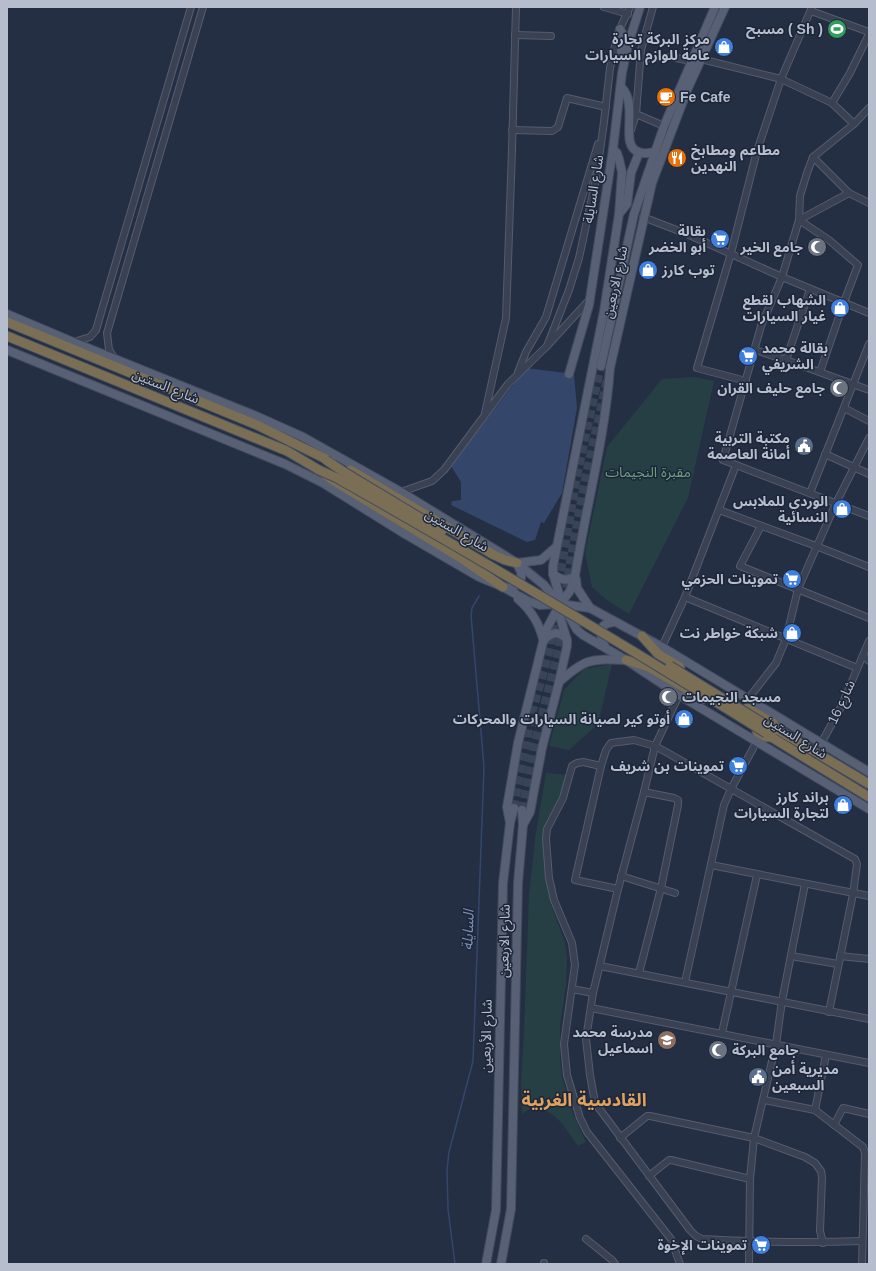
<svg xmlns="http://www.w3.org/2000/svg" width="876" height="1271" font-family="Helvetica,'Noto Sans Arabic',sans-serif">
<rect width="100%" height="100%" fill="#242f44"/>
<g fill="#263f45">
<path d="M694 377 714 381 688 498 629 614 608 601 592 587 585 553 607 447 662 379Z"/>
<path d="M612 664 598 724 569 750 549 746 564 690 584 669Z"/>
<path d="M546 773 568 775 544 841 545 865 551 904 565 943 567 957 566 985 560 1026V1059L562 1077 573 1114 586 1142 578 1146C564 1127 558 1111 532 1107L522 1114 521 1082 524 1033 529 895 535 839Z"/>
</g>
<path fill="#35466b" d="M526 368 574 374 577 408 562 493 544 523 541 522 535 540 527 542 451 505 452 501 461 500V482L451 466Z"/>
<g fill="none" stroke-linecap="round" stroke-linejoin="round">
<path stroke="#35466b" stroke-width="1.5" d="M455 1264 448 1209 447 1170 449 1152 473 1061 484 767 471 615 472 608 479 596"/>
<g stroke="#3a4459" stroke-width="8" stroke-dasharray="8 4" stroke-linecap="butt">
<path d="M559 583 577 477 601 366"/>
<path d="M565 600 569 567 585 479 607 379"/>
<path d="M514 808 532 714 551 646 555 614"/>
<path d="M522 810 534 745 559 647 561 629"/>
</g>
<g stroke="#545c6e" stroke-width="8">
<g id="minor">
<path d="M604 7 628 14"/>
<path d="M811 11 869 32"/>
<path d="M515 35 551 36"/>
<path d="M640 58 671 57 691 61"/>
<path d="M701 59 781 79 832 103 854 124"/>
<path d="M832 103 850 73 869 34"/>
<path d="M869 108 854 124 813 157 807 173 800 196 799 220 782 277 761 326 723 460 869 516"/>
<path d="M636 114 664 126"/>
<path d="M512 130 552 131 558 127 567 98 606 107"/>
<path d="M631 130 636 114 641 50 653 7"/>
<path d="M813 157 849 193 869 203"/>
<path d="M643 217 687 234 782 277 869 313"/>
<path d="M74 342 90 337 96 330 191 7"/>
<path d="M547 346 569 290 579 258 596 179 604 122 610 68 618 33 630 7"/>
<path d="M755 350 786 360 869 390"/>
<path d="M115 359 109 350 107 333 203 7"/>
<path d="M786 360 810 289"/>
<path d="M518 372 526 352 546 317 598 144"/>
<path d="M820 372 844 302 858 265 829 240 799 220 849 193"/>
<path d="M746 381 697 368 731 253 757 151 781 79 812 7"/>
<path d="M844 408 869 421"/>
<path d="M485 413 506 318 512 150 516 7"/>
<path d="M825 454 869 474"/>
<path d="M401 492 432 481 444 470 508 384 547 346 590 299"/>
<path d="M810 493 869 344"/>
<path d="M719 510 816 546 869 567"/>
<path d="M761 526 740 566 869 618"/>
<path d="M685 597 857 668"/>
<path d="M662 647 685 597 736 465"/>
<path d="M863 655 869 661"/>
<path d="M679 695 655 746 644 792 618 889 593 993 586 1039 590 1075 595 1103 690 1230 696 1236 702 1239C756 1242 809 1243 862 1241"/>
<path d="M748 699 776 663 786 639 798 589 836 503 869 438"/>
<path d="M811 762 841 707 869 641"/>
<path d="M601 766 583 762 577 763 572 766 563 798 547 829 546 839 549 878 554 900 572 943 575 965 564 1044 567 1075 580 1118 587 1132 671 1239 680 1264"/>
<path d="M711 865 869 896"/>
<path d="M621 876 675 893"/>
<path d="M618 889 575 880 601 766 606 750 611 743 634 740 655 746 666 752 855 859 857 864 853 894 829 1012"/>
<path d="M791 956 838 964"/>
<path d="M840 956 869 959"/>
<path d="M600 966 869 1019"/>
<path d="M639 973 661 888 678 805V800L674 798 644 792"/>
<path d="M685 982 724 805 731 789 757 741"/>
<path d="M572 989 593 993"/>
<path d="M591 1008 869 1063"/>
<path d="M722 1033 757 875"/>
<path d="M764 1100 815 1110 863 1147 865 1153 862 1264"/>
<path d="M815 1110 826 1055"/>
<path d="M834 1125 843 1108 869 1114"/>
<path d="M620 1138 647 1116H650L754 1138 805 1157 815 1163 821 1171 822 1177 820 1231 823 1243"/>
<path d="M649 1176 669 1160H671L750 1179"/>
<path d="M586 1239 612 1260 615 1264"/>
<path d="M544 1264V1263"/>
<path d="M749 1264 750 1179 754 1138 776 1044 782 1001 805 884"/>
</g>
</g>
<g stroke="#434a5d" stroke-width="10">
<g id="major">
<path d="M620 29 622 33 621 51 625 57"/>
<path d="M621 87C640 105 618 146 639 152 643 154 650 153 654 152"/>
<path d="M619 214 627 204 631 173 639 153"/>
<path d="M7 314 73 342 256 416 303 437 401 492 517 563 544 585 568 614 577 630 583 635 626 660 679 695 869 809"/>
<path d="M7 350 285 464 323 483 405 534 479 577 503 587 528 601 540 605 560 604 590 608 662 647 869 772"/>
<path d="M601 366 634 214 664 126 715 7"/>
<path d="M569 374 589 305 613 149 622 73 628 45 640 7"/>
<path d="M517 563 541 560 555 548"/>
<path d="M553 574C561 580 567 582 575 576"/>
<path d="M576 579 577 588 590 608"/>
<path d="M504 587C513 589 523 584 521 573 521 570 518 567 517 564"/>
<path d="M518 599C531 610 539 623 543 639"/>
<path d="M544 640C551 632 560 630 567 640"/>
<path d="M605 647C599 634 597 624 614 622"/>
<path d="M559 682C586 658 590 659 625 660"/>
<path d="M510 823 507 807 518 743 546 630 560 604 570 591 575 576C586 506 605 438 610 368L652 183 688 88 725 7"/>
<path d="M523 825 530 812 542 748 559 682 567 646V640L560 617 559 594 553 574V566L604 311 619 214 622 172 619 159 617 153 613 149"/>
<path d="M486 1264 496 1210 503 883 510 823 514 808"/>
<path d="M501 1264 511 1209 518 883 523 825 522 810"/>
</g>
</g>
<g stroke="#434c5e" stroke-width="11">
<g id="highway">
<path d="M7 322 257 425 332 462"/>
<path d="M7 336 287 451 319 470 334 481 464 560 503 587"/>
<path d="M350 470 494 555 505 560 517 563"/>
<path d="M642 636 658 654 680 667"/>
<path d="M626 660 649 667 703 699"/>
<path d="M747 708 773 723 778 730"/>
<path d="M773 729 778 730 869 784"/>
<path d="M757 732 766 737H772"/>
<path d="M768 735 869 797"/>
</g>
</g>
<use href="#minor" stroke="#394153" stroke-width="6"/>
<use href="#major" stroke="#576074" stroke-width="8"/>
<use href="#highway" stroke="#7a6f55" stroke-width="9"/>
<g stroke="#434c5e" stroke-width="11" stroke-linecap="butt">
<g id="highway-bridge">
<path d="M326 460 344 472 442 531"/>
<path d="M319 470 337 478C482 560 625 645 766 733"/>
<path d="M670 666 771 728"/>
</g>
</g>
<use href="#highway-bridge" stroke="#7a6f55" stroke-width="9"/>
</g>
<defs>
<g id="stadium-disc" transform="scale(1)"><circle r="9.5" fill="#2e9e5b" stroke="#1d2639"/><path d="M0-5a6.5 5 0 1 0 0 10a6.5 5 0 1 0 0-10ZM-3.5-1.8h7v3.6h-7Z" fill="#fff"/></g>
<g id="shop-disc" transform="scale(1)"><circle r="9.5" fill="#3f7fe0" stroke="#1d2639"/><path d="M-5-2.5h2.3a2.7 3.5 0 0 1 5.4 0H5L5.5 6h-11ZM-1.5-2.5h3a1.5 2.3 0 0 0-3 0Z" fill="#fff"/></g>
<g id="cafe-disc" transform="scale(1)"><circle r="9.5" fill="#e8710a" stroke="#1d2639"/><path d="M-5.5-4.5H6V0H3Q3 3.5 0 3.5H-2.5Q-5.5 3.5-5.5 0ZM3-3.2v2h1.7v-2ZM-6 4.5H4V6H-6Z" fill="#fff"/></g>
<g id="restaurant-disc" transform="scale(1)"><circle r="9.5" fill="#e8710a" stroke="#1d2639"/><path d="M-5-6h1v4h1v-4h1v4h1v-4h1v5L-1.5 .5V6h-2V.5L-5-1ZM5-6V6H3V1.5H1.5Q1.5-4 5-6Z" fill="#fff"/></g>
<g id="supermarket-disc" transform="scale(1)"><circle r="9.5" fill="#3f7fe0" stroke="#1d2639"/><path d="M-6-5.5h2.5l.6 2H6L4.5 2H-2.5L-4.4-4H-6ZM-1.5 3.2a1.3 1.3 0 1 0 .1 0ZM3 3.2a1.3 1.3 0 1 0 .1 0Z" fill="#fff"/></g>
<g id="mosque-disc" transform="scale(1)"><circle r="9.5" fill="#6b7280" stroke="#1d2639"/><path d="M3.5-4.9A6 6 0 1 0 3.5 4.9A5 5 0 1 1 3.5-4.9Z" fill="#fff"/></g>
<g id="civic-disc" transform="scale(1)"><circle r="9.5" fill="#5c6f8a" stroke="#1d2639"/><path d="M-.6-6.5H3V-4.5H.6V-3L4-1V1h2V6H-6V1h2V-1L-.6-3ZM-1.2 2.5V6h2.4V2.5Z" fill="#fff"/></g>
<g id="school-disc" transform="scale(1)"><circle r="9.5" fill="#8d6e63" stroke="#1d2639"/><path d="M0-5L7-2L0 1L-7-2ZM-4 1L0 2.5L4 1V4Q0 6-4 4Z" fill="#fff"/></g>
</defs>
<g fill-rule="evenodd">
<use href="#stadium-disc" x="837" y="29"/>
<use href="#shop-disc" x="724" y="47"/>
<use href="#cafe-disc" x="666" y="97"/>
<use href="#restaurant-disc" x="677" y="158"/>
<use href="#supermarket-disc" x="720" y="239"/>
<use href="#mosque-disc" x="817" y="247"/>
<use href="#shop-disc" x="648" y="270"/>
<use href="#shop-disc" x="840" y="308"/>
<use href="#supermarket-disc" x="748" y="356"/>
<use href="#mosque-disc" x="839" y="388"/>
<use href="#civic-disc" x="804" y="446"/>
<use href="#shop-disc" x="842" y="509"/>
<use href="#supermarket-disc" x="792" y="579"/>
<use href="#shop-disc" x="792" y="633"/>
<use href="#mosque-disc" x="668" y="697"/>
<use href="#shop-disc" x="684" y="719"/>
<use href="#supermarket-disc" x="738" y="766"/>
<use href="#shop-disc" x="843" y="805"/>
<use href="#school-disc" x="667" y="1040"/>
<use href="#mosque-disc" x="718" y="1050"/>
<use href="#civic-disc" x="758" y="1077"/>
<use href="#supermarket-disc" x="761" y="1245"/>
</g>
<g text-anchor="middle" stroke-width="3" stroke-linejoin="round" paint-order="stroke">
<g font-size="14" font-weight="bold" fill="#b6bdcd" stroke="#1d2639" text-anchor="end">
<text x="823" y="34">مسبح ( Sh )</text>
<text x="710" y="44">مركز البركة تجارة<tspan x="710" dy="16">عامة للوازم السيارات</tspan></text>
<text x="680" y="102" text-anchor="start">Fe Cafe</text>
<text x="691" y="155" text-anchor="start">مطاعم ومطابخ<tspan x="691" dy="16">النهدين</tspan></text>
<text x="706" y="236">بقالة<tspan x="706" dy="16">أبو الخضر</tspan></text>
<text x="803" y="252">جامع الخير</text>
<text x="662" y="275" text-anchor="start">توب كارز</text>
<text x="826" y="305">الشهاب لقطع<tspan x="826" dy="16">غيار السيارات</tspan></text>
<text x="762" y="353" text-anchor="start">بقالة محمد<tspan x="762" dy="16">الشريفي</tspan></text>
<text x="825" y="393">جامع حليف القران</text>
<text x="790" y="443">مكتبة التربية<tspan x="790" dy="16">أمانة العاصمة</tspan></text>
<text x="828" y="506">الوردي للملابس<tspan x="828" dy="16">النسائية</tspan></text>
<text x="778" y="584">تموينات الحزمي</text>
<text x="778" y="638">شبكة خواطر نت</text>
<text x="682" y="702" text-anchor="start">مسجد النجيمات</text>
<text x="670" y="724">أوتو كير لصيانة السيارات والمحركات</text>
<text x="724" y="771">تموينات بن شريف</text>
<text x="829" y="802">براند كارز<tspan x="829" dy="16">لتجارة السيارات</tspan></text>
<text x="653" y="1037">مدرسة محمد<tspan x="653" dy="16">اسماعيل</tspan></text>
<text x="732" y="1055" text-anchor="start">جامع البركة</text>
<text x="772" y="1074" text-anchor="start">مديرية أمن<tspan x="772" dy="16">السبعين</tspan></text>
<text x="747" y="1250">تموينات الإخوة</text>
</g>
<g font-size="14" fill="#b6bdcd" stroke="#1d2639">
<text transform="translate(593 189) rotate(-81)" y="5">شارع السايلة</text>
<text transform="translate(615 282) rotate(-78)" y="5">شارع الاربعين</text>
<text transform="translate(166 386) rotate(22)" y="5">شارع الستين</text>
<text transform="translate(457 530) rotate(30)" y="5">شارع الستين</text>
<text transform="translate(841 702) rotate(-65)" y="5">شارع 16</text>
<text transform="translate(796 736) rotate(32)" y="5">شارع الستين</text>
<text transform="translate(504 941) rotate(-89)" y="5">شارع الاربعين</text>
<text transform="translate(486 1036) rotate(-89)" y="5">شارع الأربعين</text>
</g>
<g font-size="14" fill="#6ba07c" stroke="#1d2639">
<text x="648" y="477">مقبرة النجيمات</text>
</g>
<g font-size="15" font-style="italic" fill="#7b8fb7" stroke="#1d2639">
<text transform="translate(468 930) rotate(-88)" y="5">السايلة</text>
</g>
<g font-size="18" font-weight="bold" fill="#dfa35f" stroke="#1d2639">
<text x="584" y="1106">القادسية الغربية</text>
</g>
</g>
<rect width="876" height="1271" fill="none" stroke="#b6bdcd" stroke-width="16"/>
</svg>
